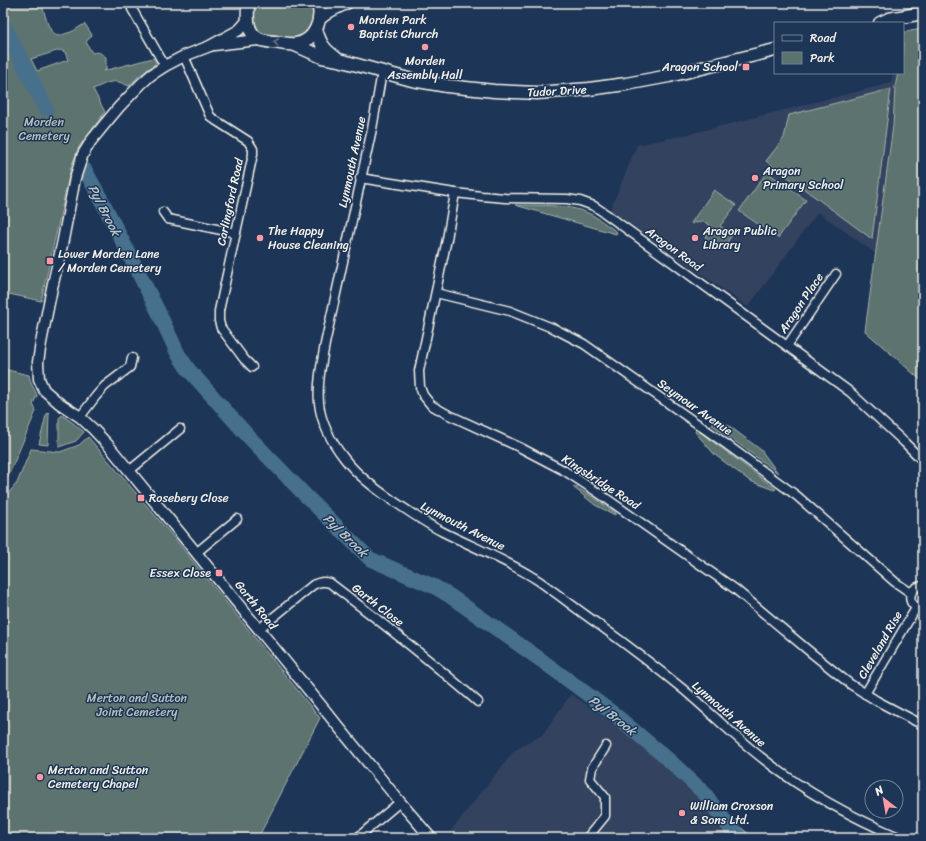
<svg xmlns="http://www.w3.org/2000/svg" width="926" height="841" font-family="Sriracha,sans-serif">
<rect width="100%" height="100%" fill="#1d3557"/>
<filter id="ink" filterUnits="userSpaceOnUse"><feTurbulence type="fractalNoise" baseFrequency=".025" numOctaves="2"/><feDisplacementMap in="SourceGraphic" scale="8" xChannelSelector="R" yChannelSelector="G"/><feConvolveMatrix kernelMatrix="1 2 1 2 8 2 1 2 1" color-interpolation-filters="sRGB"/></filter>
<g filter="url(#ink)">
<g fill="#32425e">
<path d="M893 73H898L895 87 893 126 876 254 818 212 748 307 610 210 637 145 689 134 891 83Z"/>
<path d="M571 694 670 763 694 790 729 838H445L515 750 542 735Z"/>
</g>
<g fill="#5b736f" stroke="#a8b2ac" fill-rule="evenodd">
<path d="M3 3H41C45 11 48 36 59 36 62 35 67 33 71 32 76 30 80 26 85 24L92 35 86 42 92 53C99 51 100 53 106 57V70L103 71 153 58 156 62 154 65 139 76 129 86C126 85 123 83 119 82 110 80 101 86 93 89L105 112 79 147 71 167 41 301 9 294 3 321ZM60 50 65 52 68 60 37 71 31 59Z"/>
<path d="M254 3H311L316 11 311 25 307 33 297 38 261 33C252 27 255 13 254 3Z"/>
<path d="M923 29V382L865 331 893 126 895 87 898 73H903V40L904 32Z"/>
<path d="M891 89 872 239 766 161 784 138 789 115Z"/>
<path d="M767 172 806 200 778 238 739 211Z"/>
<path d="M714 190 736 205 720 226 732 235 722 250 705 237 712 227 702 220 700 223 699 222 696 223 694 222 693 224 691 223Z"/>
<path d="M515 205C541 206 571 203 594 216 602 221 610 227 617 232L616 234Z"/>
<path d="M3 369 29 375 31 383 37 395 33 404 36 411 7 479 3 483Z"/>
<path d="M49 412 48 445 39 444 46 415Z"/>
<path d="M62 415 73 423 84 432 76 441 59 447V418Z"/>
<path d="M714 422 728 425 761 450 778 473 733 440 712 425Z"/>
<path d="M696 429 776 489 774 490 750 481 715 455 695 432Z"/>
<path d="M88 437 113 466 175 539 320 718 258 838H3V500L17 483 31 449 60 452 79 445Z"/>
<path d="M574 486 593 497 616 513 615 515 595 505 573 487Z"/>
<path d="M716 808 754 838H729L710 812Z"/>
</g>
<g fill="none" stroke-linecap="round" stroke-linejoin="round">
<g stroke="#46708d" stroke-width="15">
<path d="M3 24 46 109"/>
<path d="M85 170 102 201 158 311 178 354 188 369 248 436 305 495 370 559 435 587 450 596 541 660 614 714 670 761 705 794 717 811 739 838"/>
</g>
<g stroke="#f4f1e8" stroke-width="11">
<g id="minor">
<path d="M131 3 132 9 165 66"/>
<path d="M184 56 210 116 215 120 248 141 253 149V154L219 311V321L221 328 244 359 252 367"/>
<path d="M382 72 372 129 325 344C316 393 312 417 344 458 357 475 374 488 392 500 408 511 425 523 443 532 475 548 509 561 539 581 559 595 578 610 598 624 627 645 656 667 684 690 711 713 737 739 766 761 807 793 853 818 901 838"/>
<path d="M360 178 455 193 482 196 505 198 567 199 580 201 594 206 606 214 850 392 904 442 923 461"/>
<path d="M455 193 447 239 419 371 420 387 423 395 431 405 447 414 519 447 565 471 600 494 735 589 809 651 850 684 877 701 923 725"/>
<path d="M163 212 168 219 236 233"/>
<path d="M436 293 510 311 555 329 584 344 726 444 797 496 895 582 911 593"/>
<path d="M787 346 836 274"/>
<path d="M80 417 96 396 105 386 130 367 132 358"/>
<path d="M129 471 180 429"/>
<path d="M196 553 237 519"/>
<path d="M923 586C906 587 906 608 923 609"/>
<path d="M259 629 313 585C319 582 323 581 330 583 380 621 430 660 478 702"/>
<path d="M865 694 916 608"/>
<path d="M357 838 400 802"/>
<path d="M587 838 605 816V797L590 779 592 768 606 746"/>
</g>
</g>
<g stroke="#f4f1e8" stroke-width="13">
<g id="tertiary">
<path d="M319 20 330 12 348 3"/>
<path d="M247 21 239 30 210 46 184 56 165 66 151 75 141 84 119 107 104 125 91 141 83 154 75 178 62 245 52 288 41 343 38 362 39 379 44 390 59 403 80 417 93 429 109 446 400 802 431 838"/>
<path d="M214 45 258 40"/>
</g>
</g>
<g stroke="#f4f1e8" stroke-width="15">
<g id="secondary">
<path d="M248 3C248 14 246 24 252 33 257 41 266 41 274 42 281 43 289 45 296 44 315 41 323 20 318 3"/>
<path d="M880 23 889 19 923 13"/>
<path d="M316 29C320 44 324 49 336 58"/>
<path d="M295 45 322 57 339 60 412 80 447 86 494 91 537 93 589 89 626 84 669 76 775 50"/>
</g>
</g>
<use href="#minor" stroke="#1d3557" stroke-width="8"/>
<use href="#tertiary" stroke="#1d3557" stroke-width="10"/>
<use href="#secondary" stroke="#1d3557" stroke-width="12"/>
</g>
<defs><path id="oneway-chevron" d="M-2-3.5L2.5 0L-2 3.5" fill="none" stroke-width="1.6" stroke-linecap="round" stroke-linejoin="round"/></defs>
<use stroke="#68778a" href="#oneway-chevron" transform="translate(276 42) rotate(-173)"/>
</g>
<g fill="#ff9aa2" stroke="#1d3557" stroke-width="1.5">
<circle cx="351" cy="27" r="4"/>
<circle cx="425" cy="47" r="4"/>
<rect x="742" y="63" width="8" height="8" rx="2"/>
<circle cx="755" cy="178" r="4"/>
<circle cx="260" cy="238" r="4"/>
<circle cx="695" cy="238" r="4"/>
<rect x="46" y="257" width="8" height="8" rx="2"/>
<rect x="137" y="494" width="8" height="8" rx="2"/>
<rect x="215" y="569" width="8" height="8" rx="2"/>
<circle cx="40" cy="777" r="4"/>
<circle cx="682" cy="813" r="4"/>
</g>
<g text-anchor="middle" stroke-width="3" stroke-linejoin="round" paint-order="stroke">
<g font-size="12" fill="#f4f1e8" stroke="#1d3557" text-anchor="start">
<text x="359" y="24">Morden Park<tspan x="359" dy="14">Baptist Church</tspan></text>
<text x="425" y="65" text-anchor="middle">Morden<tspan x="425" dy="14">Assembly Hall</tspan></text>
<text x="738" y="71" text-anchor="end">Aragon School</text>
<text x="763" y="175">Aragon<tspan x="763" dy="14">Primary School</tspan></text>
<text x="268" y="235">The Happy<tspan x="268" dy="14">House Cleaning</tspan></text>
<text x="703" y="235">Aragon Public<tspan x="703" dy="14">Library</tspan></text>
<text x="58" y="258">Lower Morden Lane<tspan x="58" dy="14">/ Morden Cemetery</tspan></text>
<text x="149" y="502">Rosebery Close</text>
<text x="211" y="577" text-anchor="end">Essex Close</text>
<text x="48" y="774">Merton and Sutton<tspan x="48" dy="14">Cemetery Chapel</tspan></text>
<text x="690" y="810">William Croxson<tspan x="690" dy="14">&amp; Sons Ltd.</tspan></text>
</g>
<g font-size="12" fill="#f4f1e8" stroke="#1d3557">
<text transform="translate(557 91) rotate(-3)" y="4">Tudor Drive</text>
<text transform="translate(352 162) rotate(-78)" y="4">Lynmouth Avenue</text>
<text transform="translate(230 202) rotate(-78)" y="4">Carlingford Road</text>
<text transform="translate(674 249) rotate(36)" y="4">Aragon Road</text>
<text transform="translate(801 303) rotate(-56)" y="4">Aragon Place</text>
<text transform="translate(695 407) rotate(35)" y="4">Seymour Avenue</text>
<text transform="translate(601 482) rotate(33)" y="4">Kingsbridge Road</text>
<text transform="translate(463 526) rotate(27)" y="4">Lynmouth Avenue</text>
<text transform="translate(256 605) rotate(51)" y="4">Garth Road</text>
<text transform="translate(378 605) rotate(38)" y="4">Garth Close</text>
<text transform="translate(880 645) rotate(-60)" y="4">Cleveland Rise</text>
<text transform="translate(729 714) rotate(41)" y="4">Lynmouth Avenue</text>
</g>
<g font-size="12" fill="#b7bfb8" stroke="#1d3557">
<text x="44" y="126">Morden<tspan x="44" dy="14">Cemetery</tspan></text>
<text x="137" y="702">Merton and Sutton<tspan x="137" dy="14">Joint Cemetery</tspan></text>
</g>
<g font-size="13" font-style="italic" fill="#b7c4c8" stroke="#1d3557">
<text transform="translate(105 210) rotate(63)" y="5">Pyl Brook</text>
<text transform="translate(346 535) rotate(44)" y="5">Pyl Brook</text>
<text transform="translate(613 715) rotate(38)" y="5">Pyl Brook</text>
</g>
</g>
<rect width="926" height="841" fill="none" stroke="#1d3557" stroke-width="16"/>
<rect x="8" y="8" width="910" height="825" fill="none" stroke="#f4f1e8" stroke-width="1.5" filter="url(#ink)"/>
<rect x="774" y="22" width="130" height="52" fill="#1d3557" stroke="#738091"/>
<rect x="782" y="35" width="20" height="6" fill="#1d3557" stroke="#738091"/>
<text x="810" y="42" font-size="12" fill="#f4f1e8">Road</text>
<rect x="782" y="52" width="20" height="12" fill="#5b736f" stroke="#738091"/>
<text x="810" y="62" font-size="12" fill="#f4f1e8">Park</text>
<g transform="translate(884 799) rotate(329)"><circle r="19" fill="#1d3557" stroke="#738091"/>
<path d="M0-3L7 15L0 10L-7 15Z" fill="#ff9aa2"/>
<text y="-6" font-size="11" font-weight="bold" text-anchor="middle" fill="#f4f1e8">N</text>
</g>
</svg>
